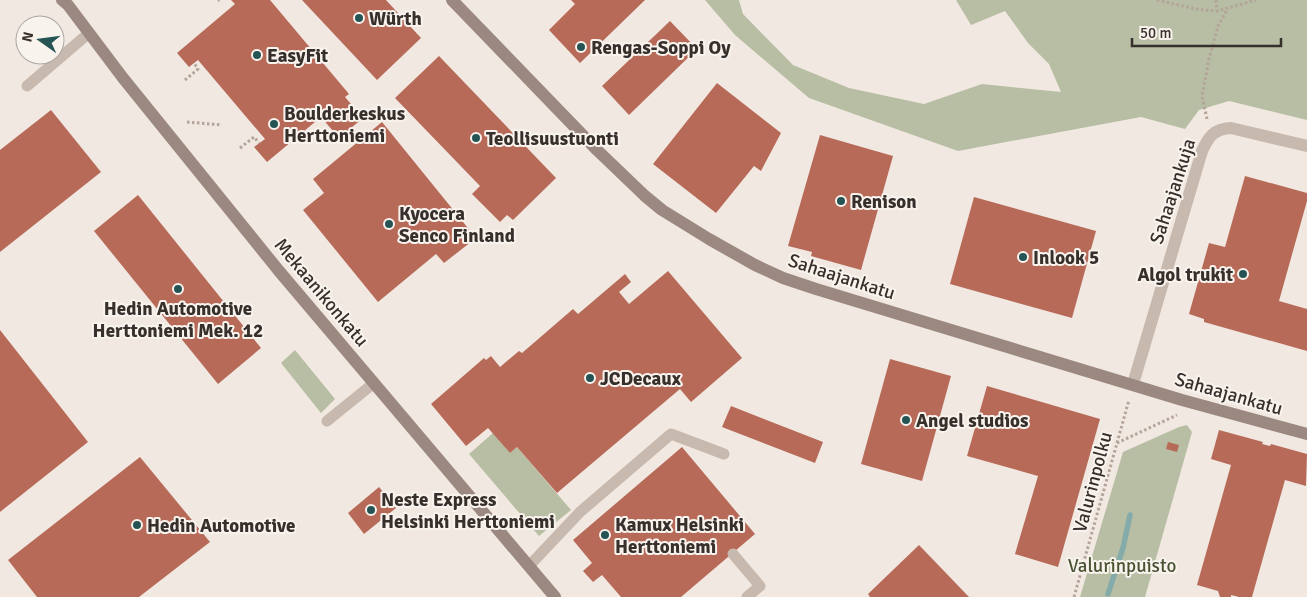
<svg xmlns="http://www.w3.org/2000/svg" width="1307" height="597" font-family="Signika,sans-serif">
<rect width="100%" height="100%" fill="#f1e9e1"/>
<g fill="#b7bea3">
<path d="M705 0H739L743 14 793 65 849 88 924 104 982 84 1061 92 1049 64 1028 43 1005 11 971 25 956 0H1307V120L1229 101 1199 110 1185 129 1141 117 958 151 809 98 735 35Z"/>
<path d="M295 350 335 399 321 413 281 363Z"/>
<path d="M1187 425 1192 432 1145 597H1080L1123 452 1179 427Z"/>
<path d="M493 433 510 453 517 447 571 510 539 536 469 454Z"/>
</g>
<g fill="none" stroke-linecap="round" stroke-linejoin="round">
<path stroke="#84abaa" stroke-width="5.5" d="M1108 594 1123 548 1130 515"/>
</g>
<g fill="#b86a59">
<path d="M231 0H270L349 94 345 97 363 118 339 138 321 117 267 162 254 147 265 139 198 60 189 67 177 53 235 4Z"/>
<path d="M302 0H386L421 38 377 80Z"/>
<path d="M571 0H645L580 63 549 30 575 4Z"/>
<path d="M670 21 697 49 629 115 602 86Z"/>
<path d="M439 56 556 178 513 220 507 215 500 222 472 194 480 186 395 98Z"/>
<path d="M717 83 781 133 761 171 754 166 716 213 653 164Z"/>
<path d="M51 110 101 172 0 252V150Z"/>
<path d="M382 122 476 238 444 263 436 254 378 302 303 210 324 193 313 179Z"/>
<path d="M820 135 893 156 861 270 811 256 812 252 788 246Z"/>
<path d="M1245 176 1307 193V201L1279 301 1307 309V351L1204 322V319L1189 314 1209 243 1225 247Z"/>
<path d="M138 195 261 348 218 384 94 231Z"/>
<path d="M974 197 1096 231 1072 318 950 284Z"/>
<path d="M668 271 742 358 691 402 680 389 557 493 517 447 510 453 488 428 466 446 431 404 484 358 486 360 491 356 500 367 519 351 522 353 573 309 578 314 625 274 631 282 619 292 629 304Z"/>
<path d="M0 330 88 442 0 512Z"/>
<path d="M890 359 951 376 922 481 861 464Z"/>
<path d="M987 386 1100 419 1058 567 1015 554 1038 476 967 456Z"/>
<path d="M731 406 823 442 815 463 722 427Z"/>
<path d="M1219 430 1263 442 1262 444 1270 446 1271 444 1307 454 1306 486 1285 480 1252 597H1239L1231 595V597H1220L1218 591 1197 585 1231 465 1211 459Z"/>
<path d="M1168 442 1179 445 1177 452 1166 449Z"/>
<path d="M682 447 755 534 681 597H621L602 575 593 582 583 571 592 563 573 540Z"/>
<path d="M140 457 210 542 139 597H37L8 560Z"/>
<path d="M379 487 396 508 364 534 348 513Z"/>
<path d="M919 545 969 597H870L868 594Z"/>
</g>
<g fill="none" stroke-linecap="round" stroke-linejoin="round">
<g stroke="#b4a399" stroke-width="3" stroke-dasharray="2.5 2.5" stroke-linecap="butt">
<path d="M1157 0 1196 9 1217 11 1256 0"/>
<path d="M1216 0 1217 11"/>
<path d="M218 1 219 0"/>
<path d="M185 80 198 69 194 63"/>
<path d="M1207 119 1202 96 1209 59 1218 26 1228 8"/>
<path d="M187 122 222 125"/>
<path d="M240 148 254 137 259 143"/>
<path d="M1186 385 1188 378"/>
<path d="M1117 443 1177 415"/>
<path d="M1074 597 1129 400"/>
</g>
<g stroke="#c8b9ae" stroke-width="11">
<path d="M27 86 89 33"/>
<path d="M327 421 374 383"/>
<path d="M733 554 760 586 747 597"/>
<path d="M529 566 580 512 671 434 724 454"/>
</g>
<path stroke="#c8b9ae" stroke-width="12" d="M1133 384 1202 151C1209 136 1214 129 1231 128L1307 146"/>
<g stroke="#9b8880" stroke-width="12">
<path d="M62 0 68 5 123 78 279 271 555 597"/>
<path d="M452 0 597 150 645 196 662 210 709 239 755 265 783 278 816 289 1182 400 1307 434"/>
</g>
</g>
<g fill="#265454" stroke="#f9f3ee" stroke-width="2">
<circle cx="359" cy="18" r="5"/>
<circle cx="581" cy="47" r="5"/>
<circle cx="257" cy="55" r="5"/>
<circle cx="274" cy="124" r="5"/>
<circle cx="476" cy="138" r="5"/>
<circle cx="841" cy="201" r="5"/>
<circle cx="389" cy="224" r="5"/>
<circle cx="1023" cy="257" r="5"/>
<circle cx="1243" cy="274" r="5"/>
<circle cx="178" cy="289" r="5"/>
<circle cx="590" cy="378" r="5"/>
<circle cx="906" cy="420" r="5"/>
<circle cx="371" cy="510" r="5"/>
<circle cx="137" cy="525" r="5"/>
<circle cx="605" cy="535" r="5"/>
</g>
<g text-anchor="middle" stroke-width="4" stroke-linejoin="round" paint-order="stroke">
<g font-size="19" font-weight="bold" fill="#372f2c" stroke="#f9f3ee" text-anchor="start">
<text x="369" y="25">Würth</text>
<text x="591" y="54">Rengas-Soppi Oy</text>
<text x="267" y="62">EasyFit</text>
<text x="284" y="120">Boulderkeskus<tspan x="284" dy="22">Herttoniemi</tspan></text>
<text x="486" y="145">Teollisuustuonti</text>
<text x="851" y="208">Renison</text>
<text x="399" y="220">Kyocera<tspan x="399" dy="22">Senco Finland</tspan></text>
<text x="1033" y="264">Inlook 5</text>
<text x="1233" y="281" text-anchor="end">Algol trukit</text>
<text x="178" y="315" text-anchor="middle">Hedin Automotive<tspan x="178" dy="22">Herttoniemi Mek. 12</tspan></text>
<text x="600" y="385">JCDecaux</text>
<text x="916" y="427">Angel studios</text>
<text x="381" y="506">Neste Express<tspan x="381" dy="22">Helsinki Herttoniemi</tspan></text>
<text x="615" y="531">Kamux Helsinki<tspan x="615" dy="22">Herttoniemi</tspan></text>
<text x="147" y="532">Hedin Automotive</text>
</g>
<g font-size="19" fill="#372f2c" stroke="#f9f3ee">
<text transform="translate(1172 191) rotate(-72)" y="7">Sahaajankuja</text>
<text transform="translate(842 276) rotate(18)" y="7">Sahaajankatu</text>
<text transform="translate(322 292) rotate(50)" y="7">Mekaanikonkatu</text>
<text transform="translate(1229 393) rotate(16)" y="7">Sahaajankatu</text>
<text transform="translate(1092 482) rotate(-75)" y="7">Valurinpolku</text>
</g>
<g font-size="19" fill="#495332" stroke="#f9f3ee">
<text x="1122" y="572">Valurinpuisto</text>
</g>
</g>
<g transform="translate(40 40) rotate(284)"><circle r="24" fill="#f9f3ee" stroke="#aba5a0"/>
<path d="M0-4L9 19L0 12L-9 19Z" fill="#265454"/>
<text y="-8" font-size="14" font-weight="bold" text-anchor="middle" fill="#372f2c">N</text>
</g>
<path d="M1132 38v8h149v-8" fill="none" stroke="#372f2c" stroke-width="2.5"/>
<text x="1140" y="38" font-size="15" fill="#372f2c" stroke="#f9f3ee" stroke-width="4" paint-order="stroke">50 m</text>
</svg>
